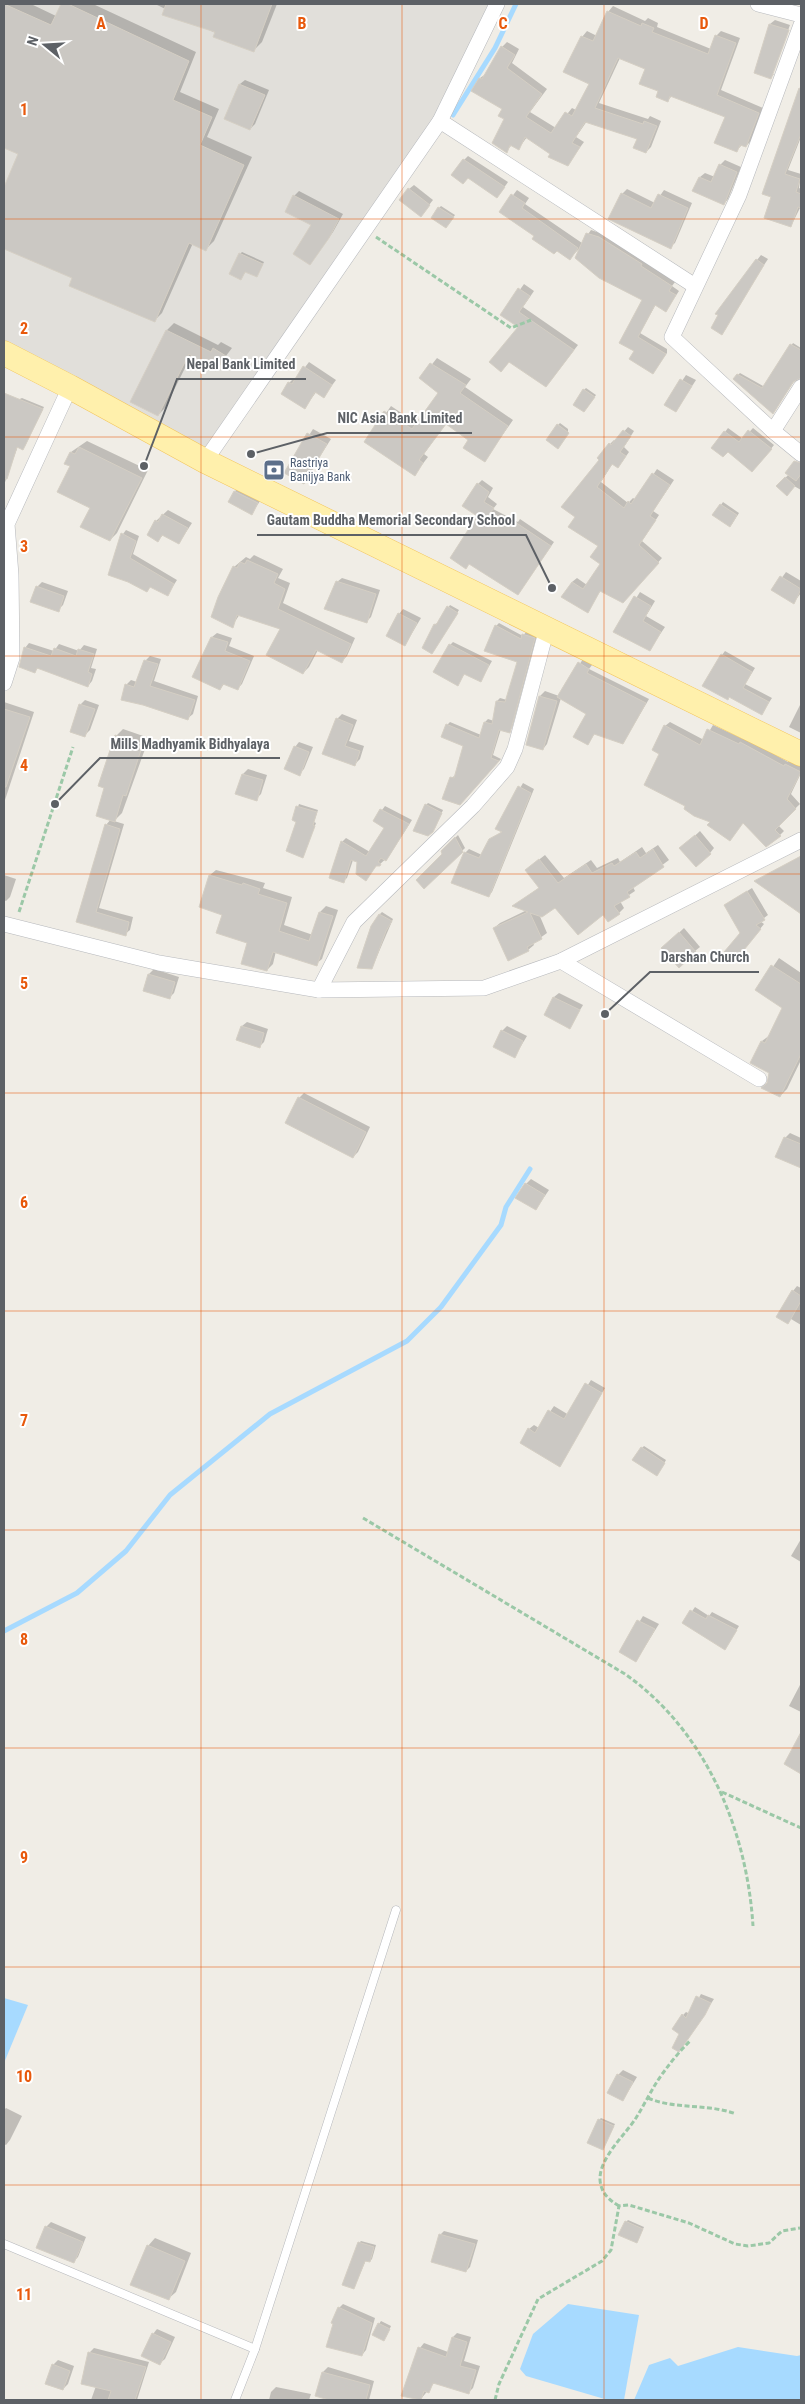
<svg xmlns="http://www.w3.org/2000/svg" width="805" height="2404" font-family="'Roboto Condensed',sans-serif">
<rect width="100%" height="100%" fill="#f0ede6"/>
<path fill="#e1dfda" d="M4 4H497L440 121 205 461 4 353Z"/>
<g fill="#a7daff">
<path d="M4 1998 28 2005 4 2063Z"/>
<path d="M568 2304 639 2315 624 2400H608L526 2376 520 2369 533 2334Z"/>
<path d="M738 2347 797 2356 801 2355V2400H634L649 2365 670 2358 678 2366Z"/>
</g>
<g fill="#0003">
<path d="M6 4H31L56 16 62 4H93L196 52 180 92 219 109 207 137 252 157 214 241 206 249 193 243 162 313 154 321 74 277 4 247V190L20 153 25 123 4 113V9Z"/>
<path d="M155 4H277L262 42 253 51Z"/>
<path d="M613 6 645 21 648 18 658 23 657 27 711 49 716 36 721 31 740 38 721 90 763 108 751 141 746 146 742 145 736 151 727 116 672 96 668 100 647 68 620 58 599 103 648 119 650 116 661 121 651 147 646 152 638 138 587 121 576 137 584 142 567 165 527 137 519 148 512 145 506 151 504 109 480 78 486 74 502 47 507 42 519 49 512 63 547 89 530 112 556 128 572 108 576 110 590 83 582 37 587 31 597 36 608 12Z"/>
<path d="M775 20 790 25 772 74H774L771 77 756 72 770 24Z"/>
<path d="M245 80 269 90 255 124 250 129 226 118 240 84Z"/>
<path d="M796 109 801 111V137L788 170 801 174 799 188 801 189V206L791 226 772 197Z"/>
<path d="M468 156 508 182 501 192 464 160Z"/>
<path d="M725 160 741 167 728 199 724 204 700 177 705 173 715 177 720 165Z"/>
<path d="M414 185 433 200 425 210 409 189Z"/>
<path d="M627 189 655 203 664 190 692 203 675 243 670 247 622 194Z"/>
<path d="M517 190 529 198 525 204 582 243 591 230 603 234 675 282 672 286 679 291 669 306 666 310 656 304 640 333 667 349V353L653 372 635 351 643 300 582 246 570 258 500 212Z"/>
<path d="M299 191 343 214 333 232 310 264 313 225 294 196Z"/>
<path d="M441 206 455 215 448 225 439 208Z"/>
<path d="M242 252 264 262 258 274 246 271 241 278 240 254Z"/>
<path d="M761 255 768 259 742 299 757 260Z"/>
<path d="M524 284 534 291 523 307 578 345 551 380 510 361 501 371 520 327 502 315Z"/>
<path d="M174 323 218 345 221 342 232 348 216 369 192 354 165 408 158 415 132 402 167 330Z"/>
<path d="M793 343 801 348V371L775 410 738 375 740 373 765 387Z"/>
<path d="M437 358 471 379 465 387 513 420 485 460 470 439 446 423 424 454 428 457 415 474 366 442 391 406 418 424 440 393 421 378Z"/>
<path d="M309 362 336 380 324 396 317 391 305 407 289 383 294 378 296 379Z"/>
<path d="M686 375 696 380 676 411 666 405Z"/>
<path d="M586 388 596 395 586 409 584 390Z"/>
<path d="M22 398 44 407 25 446 23 448 18 446 4 485V406Z"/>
<path d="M560 423 568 429V434L558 425Z"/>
<path d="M628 427 634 431 624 447 629 452 622 462 613 463 601 482 628 503 633 498 636 500 657 469 674 480 653 511 659 515 642 541 662 558 627 597 601 590 587 611 572 582 577 578 587 585 601 564 600 545 576 517 601 459 610 444 614 440 616 441Z"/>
<path d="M728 428 743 439 753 428 774 445 756 467 728 450 713 448Z"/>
<path d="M313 429 331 439 303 483 286 472Z"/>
<path d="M87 441 148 470 117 533 110 540 71 466 65 463 71 452Z"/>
<path d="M799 463 801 464V490L794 486H778Z"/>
<path d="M482 480 493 488 488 497 497 504 493 509 518 522 520 519 554 542 518 594 479 516 478 484Z"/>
<path d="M240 487 262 498 252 513 235 491Z"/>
<path d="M723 502 739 513 732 524 714 515Z"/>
<path d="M168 510 192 523 179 543 163 535 158 540 156 521Z"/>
<path d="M126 530 139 536 133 554 177 580 168 594 151 586 147 590 129 581 109 575 123 534Z"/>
<path d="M254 555 283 569 278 578 290 583 283 603 355 638 347 656 342 661 318 650 309 667 303 673 281 629 240 614 232 626 234 567 246 557 250 559Z"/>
<path d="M786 572 801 581V593L794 602 773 590Z"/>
<path d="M342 578 380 590 371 617 366 622 337 582Z"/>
<path d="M42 582 68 591 63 605 58 610 37 587Z"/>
<path d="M640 592 655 601 646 616 665 627 650 649 615 632Z"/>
<path d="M450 605 459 610 432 653 435 624 438 623Z"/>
<path d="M403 609 421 618 405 645 399 614Z"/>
<path d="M499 623 523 636 526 632 537 635 512 728 509 731 501 729 493 755 501 759 460 804 451 778 456 775 464 745 447 725 450 722 481 735 485 722 488 719 494 721 497 701 500 698 507 700 519 662 496 626Z"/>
<path d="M217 633 232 638 229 646 254 656 242 684 237 689 225 683 220 689 212 637Z"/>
<path d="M453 642 492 661 481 680 465 673 458 684 450 645Z"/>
<path d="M29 643 54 651 59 644 79 651 84 645 97 649 91 668 96 669 92 681 88 686 38 668 35 671 25 648Z"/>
<path d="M725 651 755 668 745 684 772 698 762 713 730 696 722 655Z"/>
<path d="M150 656 161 659 154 681 198 696 193 714 188 718 126 685 131 680 137 682 145 661Z"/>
<path d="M583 659 592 665 589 669 649 699 626 738 595 733 588 744V713L561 698 547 744 543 749 527 744 540 696 545 691 559 696Z"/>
<path d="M85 700 99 705 90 730 85 735 80 705Z"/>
<path d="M4 702 34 712 4 803Z"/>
<path d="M801 703V733L789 727Z"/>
<path d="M342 714 357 720 349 741 364 746 360 759 355 764 324 753 337 719Z"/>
<path d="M670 722 704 740 713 725 743 739 745 738 788 762 790 760 801 766V773L791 794 800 804 778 825 784 831 773 842 767 845 743 822H711L686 806 661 754 665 726Z"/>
<path d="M123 729 149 738 122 813 114 821 124 824 99 908 133 917 130 930 125 934 77 921 106 825 111 819 105 787 116 736Z"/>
<path d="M299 742 313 747 304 769 299 774 295 747Z"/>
<path d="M248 769 267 775 261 794 256 799 243 774Z"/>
<path d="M523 783 534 789 492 892 489 895 465 853 469 849 482 855 490 840 503 831 497 828Z"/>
<path d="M428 803 443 810 435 828 428 835 426 805Z"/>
<path d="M299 804 318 810 314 822 316 823 303 856 298 821 293 820Z"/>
<path d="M385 806 412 820 389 856 379 865H377L366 879 358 861 353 860 347 878 343 881 331 877 342 842 346 838 370 852 386 828 374 821Z"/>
<path d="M700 831 714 848 710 853 686 844Z"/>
<path d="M458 835 465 848 425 887 444 854 442 851Z"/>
<path d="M658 845 669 860 633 887 635 891 620 901 624 908 619 913 556 906 539 914 547 933 533 943 534 945 528 950 494 928 500 923 527 910 515 905 540 887 532 865 545 855 564 878 591 860 597 868 618 858 620 862 642 847 646 853Z"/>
<path d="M801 856V913L756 881Z"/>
<path d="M216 870 265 883 263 888 292 897 284 925 313 935 320 912 326 906 338 910 322 959 316 964 276 951 273 964 267 970 249 942 223 914 210 875Z"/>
<path d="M4 875 16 879 10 897 6 901 4 900Z"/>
<path d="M752 888 768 915 760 921 764 924 739 955 741 933 725 905Z"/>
<path d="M382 912 393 919 372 968 380 914Z"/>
<path d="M684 928 700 947 695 951 668 943Z"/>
<path d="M779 958 801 973V1060L787 1089 780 1096 769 1082 770 1072 762 1041 770 1035 784 1007 757 990Z"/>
<path d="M154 969 179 977 174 993 169 998 145 990 149 974Z"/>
<path d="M559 993 583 1005 570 1027 554 997Z"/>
<path d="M247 1022 268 1029 264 1042 259 1047 242 1026Z"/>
<path d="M507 1026 527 1036 515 1056 502 1031Z"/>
<path d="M304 1093 370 1127 358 1152 353 1157 299 1098Z"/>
<path d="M790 1133 801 1138V1167L777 1157 785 1138Z"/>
<path d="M531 1179 549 1190 536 1209 526 1184Z"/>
<path d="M797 1286 801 1288V1325L791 1319 788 1323 793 1291Z"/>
<path d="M591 1380 605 1388 560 1465 529 1429 534 1425 539 1428 554 1406 569 1415Z"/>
<path d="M644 1446 666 1460 659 1472 642 1448Z"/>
<path d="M801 1539V1562L791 1556Z"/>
<path d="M695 1607 709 1616 712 1612 739 1626 725 1649 684 1623Z"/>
<path d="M643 1616 659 1624 636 1661 621 1652Z"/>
<path d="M801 1683V1712L789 1706Z"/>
<path d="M701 1994 714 1999 683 2046 680 2034 683 2015 686 2012 690 2014Z"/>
<path d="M623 2070 637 2077 623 2100 618 2075Z"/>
<path d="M6 2108 22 2116 10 2140 6 2145 4 2144V2110Z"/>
<path d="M601 2118 615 2124 603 2148 599 2120Z"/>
<path d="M628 2220 644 2227 637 2242 626 2222Z"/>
<path d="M51 2222 86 2237 78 2257 73 2262 46 2227Z"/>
<path d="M444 2231 478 2240 470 2267 466 2271 440 2235Z"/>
<path d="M155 2238 191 2253 176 2292 168 2299 148 2246Z"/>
<path d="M361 2241 376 2245 372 2259 370 2261 366 2260 354 2288 359 2243Z"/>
<path d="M343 2304 375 2318 366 2350 362 2355 339 2308Z"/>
<path d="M381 2321 391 2326 386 2337 379 2324Z"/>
<path d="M157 2329 175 2337 165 2359 160 2363 153 2334Z"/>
<path d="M457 2333 471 2337 464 2361 480 2366 473 2388 469 2392 435 2382 420 2400 403 2395 420 2348 424 2343 448 2352 453 2337Z"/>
<path d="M94 2348 149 2362 137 2400H91L96 2386 89 2353Z"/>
<path d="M58 2360 74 2366 68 2384 63 2389 53 2365Z"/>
<path d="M328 2367 374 2381 369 2400H334L316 2395 323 2372Z"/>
<path d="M276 2387 311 2394 309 2400H269L271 2392Z"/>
</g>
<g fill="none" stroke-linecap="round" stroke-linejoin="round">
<g stroke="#a7daff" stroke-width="5">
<path d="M453 115 495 48 516 4"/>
<path d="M4 1631 77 1593 126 1551 170 1495 270 1414 407 1341 441 1307 501 1225 506 1207 530 1169"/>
</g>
</g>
<g fill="#cbc8c3" stroke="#d5cfc4">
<path d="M4 4 51 25 61 4H68L189 61 173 100 212 117 200 145 244 165 206 251 189 243 155 322 69 286 72 278 4 249V187L18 154 4 148Z"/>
<path d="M166 4H272L254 52 213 37 215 32 162 15Z"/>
<path d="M607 11 641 26 642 23 654 28 652 32 708 54 715 35 736 43 717 95 759 113 746 147 740 145 737 152 714 143 725 117 670 96 668 102 656 97 658 91 639 84 645 69 618 58 595 108 643 124 644 121 657 126 646 153 633 148 637 139 585 122 572 143 580 147 568 166 548 157 550 154 525 137 519 150 510 145 507 153 492 143 504 119 498 116 502 109 471 91 479 78 482 79 501 46 515 55 507 68 542 94 526 117 551 133 565 112 572 116 589 84 563 72 581 36 593 41Z"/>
<path d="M769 24 789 30 771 79 754 73Z"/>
<path d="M239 84 265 95 250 130 224 119Z"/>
<path d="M799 88 801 89V134L785 174 800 179 796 192 801 194V208L798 207 791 227 764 218 771 197 762 194Z"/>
<path d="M463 159 505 187 497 198 468 178 463 184 451 175Z"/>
<path d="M719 164 737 172 724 205 692 191 699 177 711 182Z"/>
<path d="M408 188 430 205 421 217 399 200Z"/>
<path d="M621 193 651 208 658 194 688 208 671 249 608 219Z"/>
<path d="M511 194 525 203 522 208 578 248 570 260 557 251 554 254 532 239 534 236 499 212Z"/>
<path d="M293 195 339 219 329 238 310 265 293 254 311 225 285 212Z"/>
<path d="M438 207 454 217 446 228 431 218Z"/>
<path d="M586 233 599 237 642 264 641 266 672 286 669 291 676 295 666 312 655 305 638 337 666 354 653 374 629 359 634 351 619 343 642 300 599 278 575 258Z"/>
<path d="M239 253 263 264 257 277 245 272 241 280 229 274Z"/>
<path d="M756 259 764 265 722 335 711 328 718 315 715 314Z"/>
<path d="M518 288 530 296 519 312 574 350 546 387 509 362 501 372 489 362 518 327 500 315Z"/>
<path d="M166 330 211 352 213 348 226 356 216 371 189 354 158 416 130 402Z"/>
<path d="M790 344 801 350V378L793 382 773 414 733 379 737 374 762 388Z"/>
<path d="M430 363 466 385 460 393 508 426 485 462 463 448 468 440 446 424 419 460 423 463 415 476 364 442 384 411 412 429 438 393 419 378Z"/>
<path d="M303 366 332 385 324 398 315 392 305 409 281 394 288 382 292 384Z"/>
<path d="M680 379 692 386 676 412 664 405Z"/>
<path d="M583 389 595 397 584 412 573 405Z"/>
<path d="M4 393 43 409 23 450 17 447 7 479H4Z"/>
<path d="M557 424 569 433 558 449 546 440Z"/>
<path d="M623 430 631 436 620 452 626 456 618 468 612 464 597 487 624 508 628 501 631 504 652 473 670 485 650 516 656 520 639 545 659 563 623 603 600 591 588 613 561 597 572 582 583 589 600 564 590 557 598 546 568 527 575 517 561 507 599 460 597 458 609 443 611 445Z"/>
<path d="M748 430 772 449 752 472 728 452 723 457 711 448 724 431 739 442Z"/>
<path d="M307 433 327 444 304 484 284 473Z"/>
<path d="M79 447 142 478 110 541 80 527 90 508 57 492 70 466 64 464 70 452 75 454Z"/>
<path d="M794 461 801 463V474L796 481 785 473Z"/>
<path d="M785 477 795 486 787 496 776 486Z"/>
<path d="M477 483 489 492 484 502 494 508 490 513 513 525 515 522 551 546 518 595 469 564 466 569 450 558 477 516 462 506Z"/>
<path d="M234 491 258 503 252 515 228 502Z"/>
<path d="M720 504 737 515 730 527 712 515Z"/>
<path d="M162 514 188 528 179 544 162 535 158 542 147 535 155 520 158 522Z"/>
<path d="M121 533 136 541 130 558 174 584 168 596 150 587 147 592 128 582 108 575Z"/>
<path d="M247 560 278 574 274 583 285 589 278 609 351 644 342 663 316 650 303 674 266 655 280 629 237 615 233 628 211 617 218 597 233 566 237 568 240 562 245 564Z"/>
<path d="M780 576 801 589 794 604 771 590Z"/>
<path d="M336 581 376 594 367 623 324 609Z"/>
<path d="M36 586 64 596 59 612 30 602Z"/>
<path d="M634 596 651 606 643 621 661 632 650 651 613 632Z"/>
<path d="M447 606 458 613 432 654 422 648 434 624 436 625Z"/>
<path d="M398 613 417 623 405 646 386 636Z"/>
<path d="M495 625 521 639 522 634 535 638 510 733 499 730 491 758 499 761 460 805 442 799 450 777 454 778 463 746 441 737 446 724 479 738 484 722 492 724 496 701 505 702 517 662 484 651Z"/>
<path d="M211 637 228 642 225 651 250 661 238 690 223 684 220 690 192 677Z"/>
<path d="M449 644 489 665 481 682 464 674 458 686 433 672Z"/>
<path d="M24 647 51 656 54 648 76 656 78 649 94 654 88 672 92 674 88 687 37 668 35 673 19 667Z"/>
<path d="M721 654 752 672 743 688 769 702 762 715 729 697 728 700 702 686Z"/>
<path d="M144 660 158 664 150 686 195 700 188 720 143 705 121 700 125 684 134 687Z"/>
<path d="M578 662 589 669 587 673 646 703 623 744 594 734 588 745 573 737 586 714 557 697Z"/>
<path d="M539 696 557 701 543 750 526 745Z"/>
<path d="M79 704 95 709 85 737 70 732Z"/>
<path d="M4 709 30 717 6 787H4Z"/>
<path d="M336 718 353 725 345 746 360 751 355 766 322 754Z"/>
<path d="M664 725 700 745 707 729 739 744 740 742 784 766 785 764 801 772 787 799 796 809 775 830 781 836 766 847 743 823 730 841 707 825 710 822 694 816 684 809 685 806 644 785 659 754 652 750Z"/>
<path d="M115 735 143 744 126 796 123 795 115 822 96 816 104 788 98 786Z"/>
<path d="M294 746 309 752 300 776 284 769Z"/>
<path d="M242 774 263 780 257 801 235 794Z"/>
<path d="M518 786 531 793 489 897 451 883 464 852 479 858 489 839 502 832 495 829Z"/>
<path d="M425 804 442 813 433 832 428 836 413 831Z"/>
<path d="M296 806 317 812 313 825 315 826 303 858 286 851 296 822 292 820Z"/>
<path d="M380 809 409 824 386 861 381 858 378 862 381 864 380 866H376L366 881 356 874 357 862 351 860 344 883 329 878 341 841 366 856 384 828 373 821Z"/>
<path d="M105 824 120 829 96 912 129 922 126 936 76 922Z"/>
<path d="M695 835 711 854 696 867 679 848Z"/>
<path d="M455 837 463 852 424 889 416 880 442 854 441 851Z"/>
<path d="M653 849 664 867 627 892 630 897 614 906 620 914 608 922 603 915 578 935 555 908 542 917 530 913 542 939 527 947 529 951 508 961 493 928 528 912 512 906 539 888 525 870 539 859 558 883 586 864 592 873 612 863 614 866 636 852 640 858Z"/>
<path d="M801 856V914L754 881Z"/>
<path d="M209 875 242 885 243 883 260 889 258 894 287 903 279 931 309 941 319 912 333 916 317 966 273 952 267 971 241 964 247 943 216 933 222 915 199 907Z"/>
<path d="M747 891 765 920 756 925 761 929 735 961 724 952 740 933 724 905Z"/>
<path d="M379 914 392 921 386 931 372 969 357 968 371 926Z"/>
<path d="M679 932 696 952 679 968 661 948Z"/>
<path d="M771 965 801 984V1054L780 1097 761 1088 767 1083 769 1073 750 1063 761 1041 765 1043 782 1008 755 990Z"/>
<path d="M148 974 175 982 170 999 143 991Z"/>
<path d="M553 997 580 1010 570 1029 544 1015Z"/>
<path d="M241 1026 264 1033 260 1048 236 1040Z"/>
<path d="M501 1030 523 1041 515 1058 493 1047Z"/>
<path d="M298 1097 366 1132 353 1158 285 1123Z"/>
<path d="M784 1137 801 1144V1168L775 1157Z"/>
<path d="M525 1183 545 1195 536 1210 515 1198Z"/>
<path d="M792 1290 801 1296V1301L788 1324 776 1317Z"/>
<path d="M585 1383 602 1393 560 1467 520 1443 528 1428 535 1433 548 1410 564 1419Z"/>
<path d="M641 1447 665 1463 657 1476 632 1460Z"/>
<path d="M690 1610 706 1619 708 1615 737 1630 725 1650 682 1623Z"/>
<path d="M637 1620 655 1629 636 1662 619 1652Z"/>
<path d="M801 1732V1774L784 1764Z"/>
<path d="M696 1996 711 2003 705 2015 679 2052 672 2048 679 2034 672 2029 682 2014 686 2018Z"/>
<path d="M617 2074 633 2082 623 2101 607 2093Z"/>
<path d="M598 2119 614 2126 603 2150 587 2143Z"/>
<path d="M625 2221 643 2229 637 2243 618 2235Z"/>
<path d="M45 2226 83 2242 74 2263 36 2248Z"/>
<path d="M439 2234 475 2244 466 2272 431 2262Z"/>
<path d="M358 2242 374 2247 370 2262 365 2261 354 2289 342 2285Z"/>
<path d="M147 2245 185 2261 169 2300 130 2285Z"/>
<path d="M338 2307 372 2323 362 2356 326 2347 333 2324 331 2323Z"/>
<path d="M378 2323 390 2329 384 2341 372 2335Z"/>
<path d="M152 2333 171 2342 160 2365 141 2356Z"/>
<path d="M452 2337 467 2342 460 2366 476 2370 469 2394 433 2383 429 2393 424 2391 421 2400 401 2396 418 2347 446 2357Z"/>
<path d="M88 2352 146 2367 135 2400H108L111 2391 81 2384Z"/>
<path d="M52 2364 70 2371 63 2390 45 2384Z"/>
<path d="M322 2372 370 2385 366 2400H329L315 2396Z"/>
</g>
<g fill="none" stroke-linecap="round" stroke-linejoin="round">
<g stroke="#b6b8bc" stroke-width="9">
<g id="service">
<path d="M4 2244 255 2349"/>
<path d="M235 2400 255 2349 396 1910"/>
</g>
</g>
<g stroke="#b6b8bc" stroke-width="16">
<g id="minor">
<path d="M758 4 801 15"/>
<path d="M801 25 739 195 672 337 773 431 801 454"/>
<path d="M440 121 695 286"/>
<path d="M773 431 801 387"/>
<path d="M205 461 440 121 497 4"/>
<path d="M4 683 12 658 11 575 7 524 70 387"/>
<path d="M4 924 159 963 319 990 484 988 561 961 801 840"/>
<path d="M561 961 759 1079"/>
<path d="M319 990 354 922 473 806 507 767 515 749 547 628"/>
</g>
</g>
<g stroke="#f3c55c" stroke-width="25">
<path id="primary" d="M4 353 70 387 205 461 801 754"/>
</g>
<g stroke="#9bc8a7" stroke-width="3" stroke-dasharray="5 2.5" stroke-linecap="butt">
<path d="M376 237 511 328 531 320"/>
<path d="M19 912 73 747"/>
<path d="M363 1518 625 1674C706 1731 747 1830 753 1926"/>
<path d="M722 1792 801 1828"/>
<path d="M648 2098C676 2110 707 2103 736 2114"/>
<path d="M619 2206C609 2200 601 2193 600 2180 599 2158 625 2135 636 2118 646 2102 654 2084 666 2069 673 2059 682 2049 691 2040"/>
<path d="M495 2400 499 2384 538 2299 602 2261 611 2250 619 2206 629 2205 689 2223 735 2244 748 2246 769 2243 782 2231 800 2228"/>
</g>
<use href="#service" stroke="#fff" stroke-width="8"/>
<use href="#minor" stroke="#fff" stroke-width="15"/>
<use href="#primary" stroke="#fff0ac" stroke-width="24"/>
</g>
<path fill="none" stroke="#e8590c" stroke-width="1" stroke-opacity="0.55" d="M201 4V2400M402 4V2400M604 4V2400M4 219H801M4 437H801M4 656H801M4 874H801M4 1093H801M4 1311H801M4 1530H801M4 1748H801M4 1967H801M4 2185H801"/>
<defs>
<g id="bank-square" transform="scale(1.125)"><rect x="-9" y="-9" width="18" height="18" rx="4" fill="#5c6f8a" stroke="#fff"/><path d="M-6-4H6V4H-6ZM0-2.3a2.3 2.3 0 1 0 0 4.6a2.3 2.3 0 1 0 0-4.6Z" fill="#fff"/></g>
</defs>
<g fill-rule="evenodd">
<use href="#bank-square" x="274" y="470"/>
</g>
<g text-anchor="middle" stroke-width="4" stroke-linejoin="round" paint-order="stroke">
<g font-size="12" fill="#4e5e75" stroke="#fff" text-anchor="start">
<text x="290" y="467">Rastriya<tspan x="290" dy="14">Banijya Bank</tspan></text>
</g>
</g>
<g font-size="16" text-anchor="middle" font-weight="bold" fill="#e8590c" stroke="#fff" stroke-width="4" stroke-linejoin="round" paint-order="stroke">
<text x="101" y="29">A</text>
<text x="302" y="29">B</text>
<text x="503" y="29">C</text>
<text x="704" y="29">D</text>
<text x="24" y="115">1</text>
<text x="24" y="334">2</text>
<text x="24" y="552">3</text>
<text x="24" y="771">4</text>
<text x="24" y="989">5</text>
<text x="24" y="1208">6</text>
<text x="24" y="1426">7</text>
<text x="24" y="1645">8</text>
<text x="24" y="1863">9</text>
<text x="24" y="2082">10</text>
<text x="24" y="2300">11</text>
</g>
<path fill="none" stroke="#5d6166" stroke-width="2" d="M144 466L177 379H306M251 454L327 433H472M552 588L526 535H257M55 804L100 758H280M605 1014L650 972H759"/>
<g fill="#5d6166" stroke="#fff" stroke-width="2">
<circle cx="144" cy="466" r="5"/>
<circle cx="251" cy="454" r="5"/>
<circle cx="552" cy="588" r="5"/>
<circle cx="55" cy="804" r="5"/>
<circle cx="605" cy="1014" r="5"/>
</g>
<g font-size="14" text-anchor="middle" font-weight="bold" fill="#5d6166" stroke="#fff" stroke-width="4" stroke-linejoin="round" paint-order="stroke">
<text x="241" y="369">Nepal Bank Limited</text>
<text x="400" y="423">NIC Asia Bank Limited</text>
<text x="391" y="525">Gautam Buddha Memorial Secondary School</text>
<text x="190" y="749">Mills Madhyamik Bidhyalaya</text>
<text x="705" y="962">Darshan Church</text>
</g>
<rect width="805" height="2404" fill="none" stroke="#5d6166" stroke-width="10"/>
<g transform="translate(45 45) rotate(288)" stroke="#ffffff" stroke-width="4" paint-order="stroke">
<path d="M0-4L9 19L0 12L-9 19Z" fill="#5d6166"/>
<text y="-8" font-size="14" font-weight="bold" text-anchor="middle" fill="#5d6166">N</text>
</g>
</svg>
